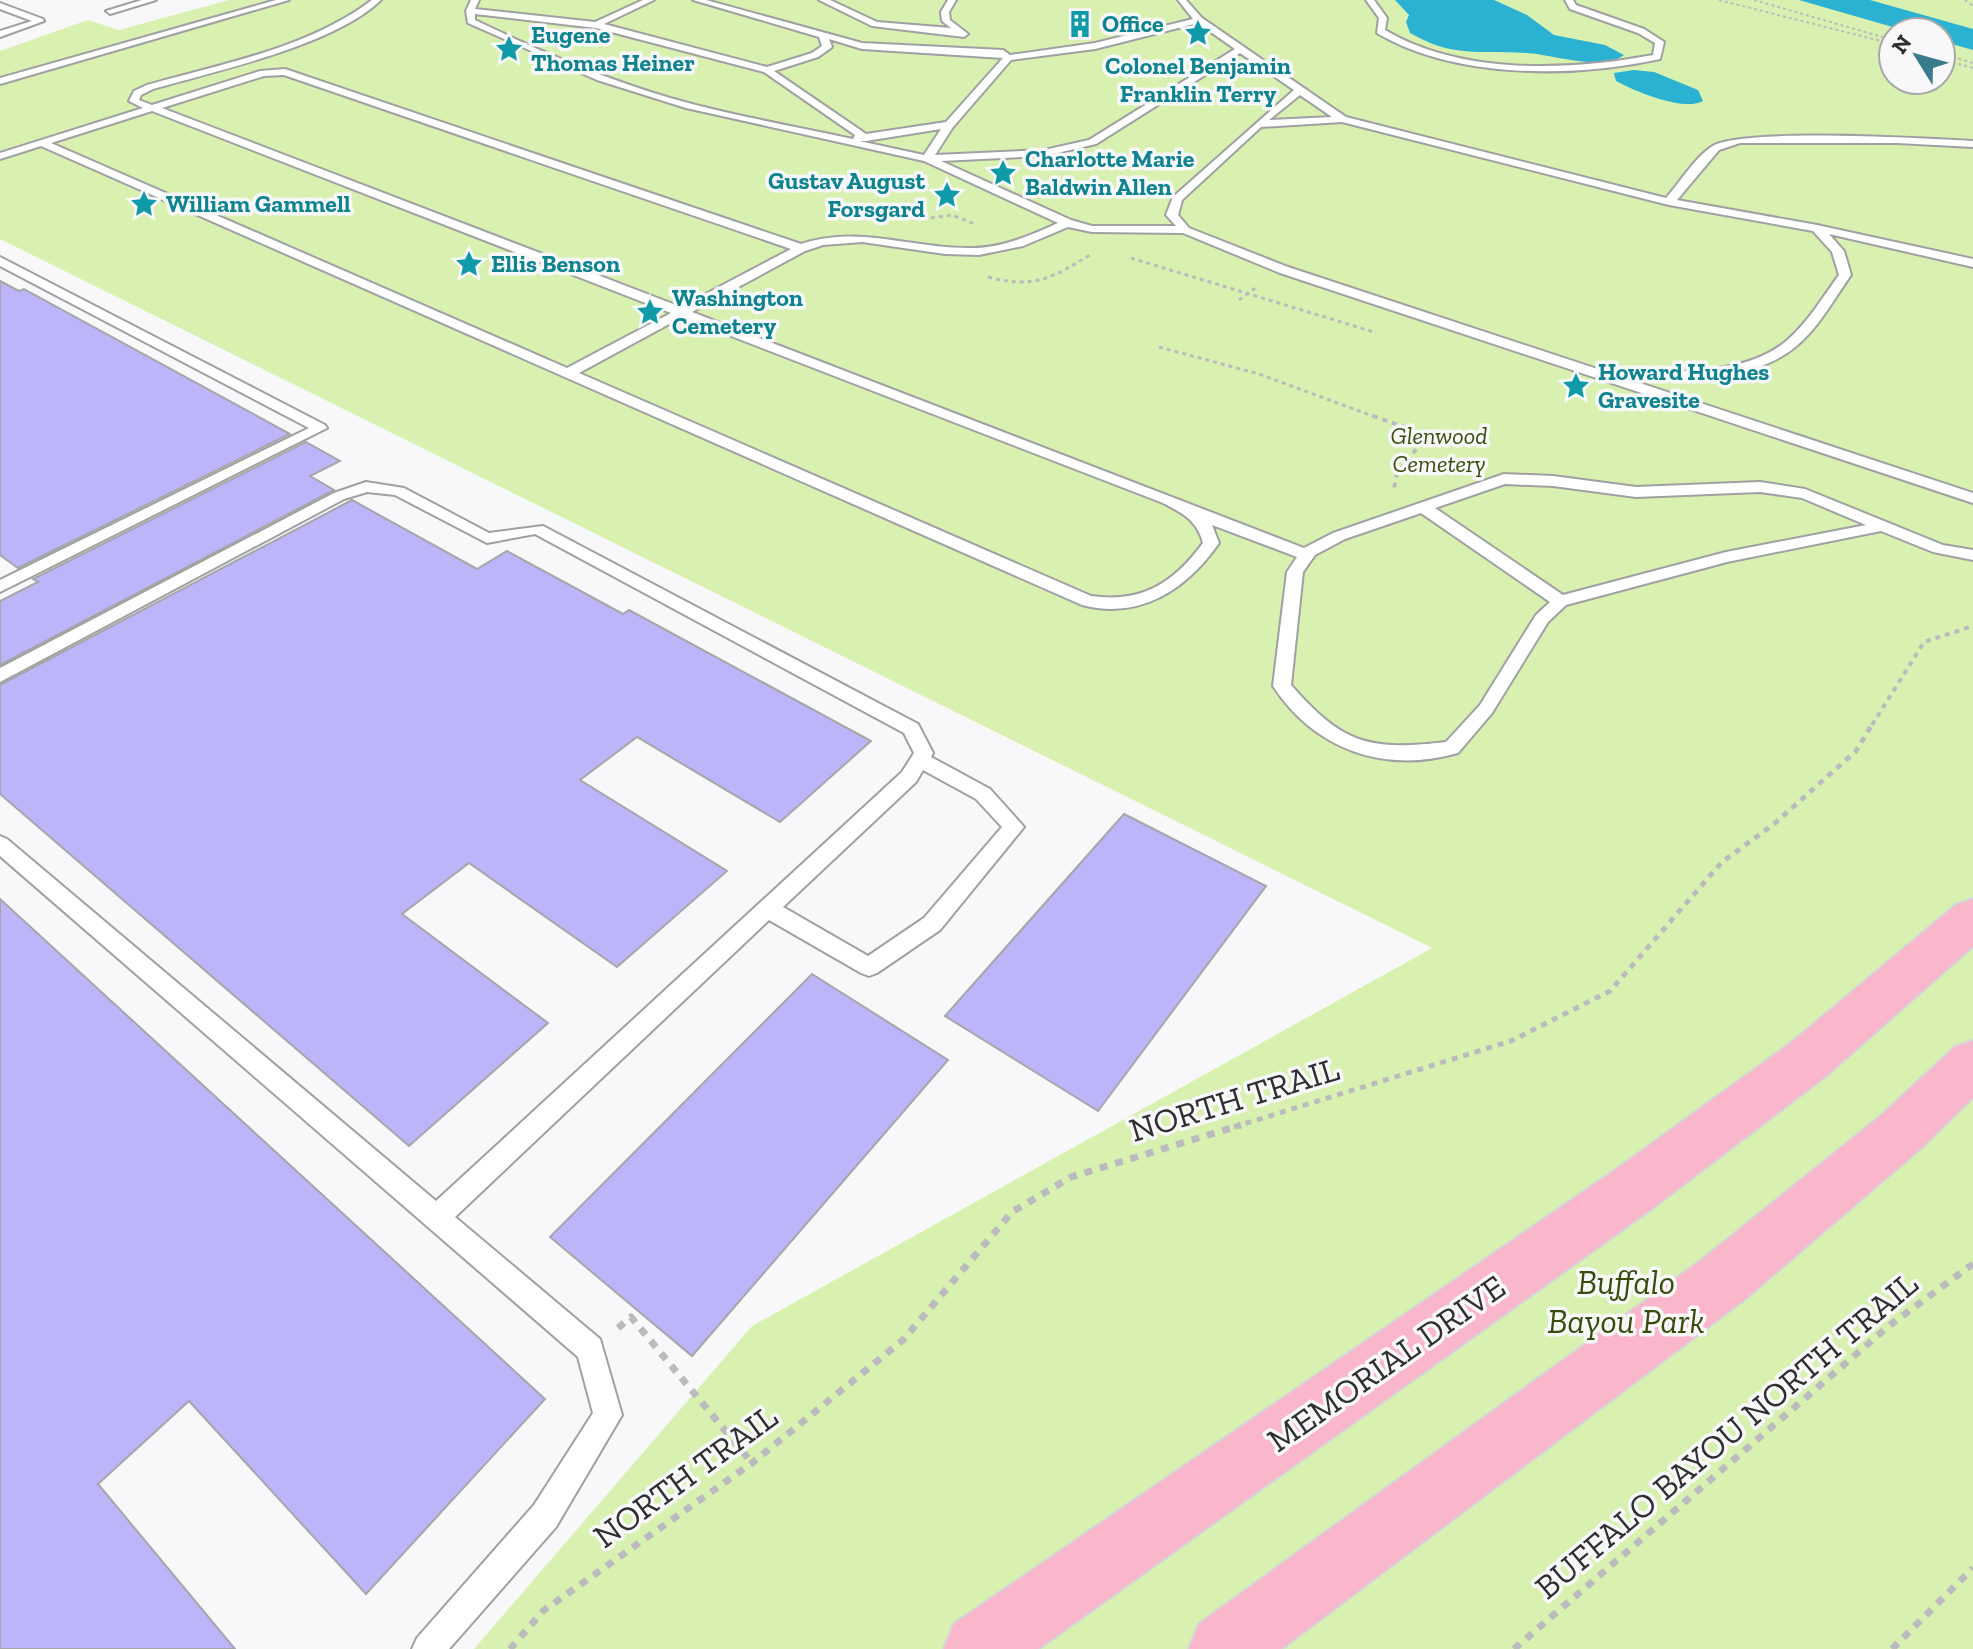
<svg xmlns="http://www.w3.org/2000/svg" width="1973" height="1649" font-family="'Zilla Slab',serif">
<rect width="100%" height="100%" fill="#f8f8fb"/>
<path fill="#d9f1b0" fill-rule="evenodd" d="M229 0H1973V1649H474L752 1326 1432 948 0 239V51L88 20 119 30ZM1893 32H1941V80H1893Z"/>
<g fill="#2bb2d3">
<path d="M1395 0H1494L1527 15 1554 35 1605 45 1624 55C1603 72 1551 54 1526 53 1500 51 1476 54 1450 49 1435 46 1423 40 1410 33L1406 22 1409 15Z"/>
<path d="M1799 0H1870L1973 29V50L1941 41V32H1910Z"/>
<path d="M1634 70 1654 72 1698 90 1703 101C1684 112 1634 91 1616 81L1614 73Z"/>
</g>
<g fill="#bdb5f9" stroke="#a6a6a9" stroke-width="2">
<path d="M0 281 19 291 24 289 290 434 18 568 0 555Z"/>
<path d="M306 442 340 461 310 476 334 490 0 665V601L38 582 33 579Z"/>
<path d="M352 500 477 569 507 551 623 614 629 610 871 741 780 822 637 737 580 780 727 871 617 967 469 863 402 914 548 1023 409 1146 0 794V685Z"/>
<path d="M1124 814 1266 886 1098 1111 945 1016Z"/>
<path d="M0 899 545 1399 366 1594 189 1401 98 1484 235 1649H0Z"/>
<path d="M812 974 948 1060 692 1356 550 1237Z"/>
</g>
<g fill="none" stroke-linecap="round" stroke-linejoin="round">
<g stroke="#a0a0a3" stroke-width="4">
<g id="lane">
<path d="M142 0H156L110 14 106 11Z"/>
<path d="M276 0H289L0 84V78Z"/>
<path d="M372 0H381C333 46 218 70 153 89L141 95 139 100 152 105 260 71 285 69 801 244C858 225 910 248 968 248 1000 249 1029 236 1058 223L924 161 686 108 597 80 468 23 466 11 471 0H479L475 9 595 22 643 0H654L604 24 767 67 812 53 822 46 819 37 693 0H706L862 43 1003 50 1010 55 1095 43 1193 19 1178 0H1186L1202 18 1346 117 1666 198C1680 182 1694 159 1711 147 1737 127 1930 139 1973 141V147L1897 143H1740L1719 150 1677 200 1817 225 1973 259V267L1829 234 1844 251 1851 275C1834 299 1818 329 1794 348 1762 374 1710 378 1670 379 1655 379 1628 382 1616 373L1623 369C1673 372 1743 376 1785 342 1807 324 1822 298 1839 275L1832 252 1813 231 1669 205 1342 122 1261 127 1182 200 1178 215 1189 228 1288 267 1973 493V503L1280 273 1183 233 1092 232 1068 227 1023 246 979 255 945 254 862 242 823 245 805 251 692 312 1304 548 1333 533 1504 474 1553 476 1636 487 1760 482 1805 489 1943 545 1973 550V560L1933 552 1881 531 1727 562 1566 605 1548 622 1492 713 1458 753C1384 774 1315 750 1273 686L1287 572 1297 557 1212 525 1219 543C1186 590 1140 620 1082 605L41 146 0 159V153L143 108 129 101 134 91 147 85C221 64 309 48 372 0ZM475 14 596 28 764 72 855 135 853 139C799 127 745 118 692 104 617 84 545 54 475 20ZM1198 23 1235 49 1089 140 1044 150 935 155 953 127 1011 60 1095 49ZM829 39 862 49 1003 58 946 122 866 134 774 71 818 57 832 47ZM1240 53 1294 90 1173 197 1166 215 1176 226H1092L1071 220 941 161 1044 156 1096 144ZM284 75 791 249 681 307 162 108 264 76ZM1300 95 1332 117 1269 120ZM152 111 671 313 567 368 51 143ZM941 129 924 155 859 141H866ZM682 317 1163 503C1182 513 1197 520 1203 543 1173 584 1141 603 1091 596L579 373ZM1505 484 1553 486 1636 497 1760 492 1802 498 1866 525 1726 552 1563 595 1435 508ZM1421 513 1550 602 1536 615 1480 705 1446 742C1368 751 1343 744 1291 685L1303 572 1315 555 1345 539Z"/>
<path d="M819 0H830L877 22 951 28 942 21 941 12 948 0H956L949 12 950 20 968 34 964 37 872 26Z"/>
<path d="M1366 0H1374L1387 18 1385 30C1461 75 1568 71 1653 55L1655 43 1638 33 1570 9 1565 0H1573L1576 5 1644 29 1664 42 1660 59C1574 78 1454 79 1377 33L1379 18Z"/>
<path d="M0 3 43 19 44 21 0 37V31L32 21 0 9Z"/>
<path d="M0 257 325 425 327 428 0 592V580L309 428 0 266Z"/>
<path d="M366 482 404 488 489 533 543 526 918 724 933 753 931 757 990 789 1024 827 940 930 877 973 869 976 861 973 769 920 455 1217 600 1339 622 1415 556 1527 449 1649H412L417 1638 534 1505 593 1413 578 1357 0 856V836L7 839 436 1201 902 772 914 753 904 733 535 534 487 543 395 495 367 492 344 499 0 682V668L334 493ZM923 770 976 799 1002 827 924 918 868 956 783 907 916 782Z"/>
</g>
</g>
<g stroke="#d5d5d6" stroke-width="4">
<g id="primary">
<path d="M1973 899V946L1827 1075 1654 1207 1038 1649H944L954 1624 1614 1171 1791 1043 1956 905Z"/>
<path d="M1973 1041V1097L1921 1148 1745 1299 1281 1649H1189L1199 1624 1703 1259 1883 1114 1955 1047Z"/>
</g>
</g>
<g stroke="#bbbbbe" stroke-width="2" stroke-dasharray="3 3" stroke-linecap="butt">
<path d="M1719 0 1893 44"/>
<path d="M1754 0 1893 40"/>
<path d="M1965 0 1973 6"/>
<path d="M1941 54 1973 63"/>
<path d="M1941 59 1973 68"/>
</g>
<g stroke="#bbbbbe" stroke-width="3" stroke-dasharray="4 4" stroke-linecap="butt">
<path d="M923 219 952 215 975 224"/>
<path d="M1131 258 1374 332"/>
<path d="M988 277C1034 289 1052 278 1090 255"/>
<path d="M1239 300 1258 286"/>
<path d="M1159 347 1259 374 1378 418"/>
</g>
<g stroke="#bbbbbe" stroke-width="4" stroke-dasharray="5 5" stroke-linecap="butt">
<path d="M1373 416 1407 428 1417 448 1397 474 1394 488"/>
<path d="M1872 725 1924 642 1973 626"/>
</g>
<path stroke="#bbbbbe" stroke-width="5" stroke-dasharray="6 6" stroke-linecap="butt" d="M1234 1127 1511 1041 1610 991 1722 862 1774 824 1856 751 1873 723"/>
<g stroke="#bbbbbe" stroke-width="7" stroke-dasharray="8 8" stroke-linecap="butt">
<path d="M618 1328 631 1317 752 1463"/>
<path d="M510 1649 543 1611 752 1463 903 1340 1012 1212 1071 1177 1241 1125"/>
<path d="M1514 1649 1890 1325 1973 1264"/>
<path d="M1892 1649 1973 1568"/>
</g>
<use href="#lane" fill="#fff" fill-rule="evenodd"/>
<use href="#primary" fill="#fab6ca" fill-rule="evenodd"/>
</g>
<defs>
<g id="building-bare" transform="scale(2.16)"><path d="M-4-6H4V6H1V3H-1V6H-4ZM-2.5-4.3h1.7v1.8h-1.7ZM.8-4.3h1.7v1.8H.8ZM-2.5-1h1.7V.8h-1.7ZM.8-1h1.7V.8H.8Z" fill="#0f9aa8" stroke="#f8f8fb" stroke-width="2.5" paint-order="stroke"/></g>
<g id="sight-bare" transform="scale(2.16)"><path d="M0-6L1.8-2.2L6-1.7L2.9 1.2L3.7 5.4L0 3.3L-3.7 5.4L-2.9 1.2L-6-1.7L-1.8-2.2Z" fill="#0f9aa8" stroke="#f8f8fb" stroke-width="2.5" paint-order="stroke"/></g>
</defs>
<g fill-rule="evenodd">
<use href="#building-bare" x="1080" y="24"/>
<use href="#sight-bare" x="1198" y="33"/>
<use href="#sight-bare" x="509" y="49"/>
<use href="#sight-bare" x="1003" y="173"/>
<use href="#sight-bare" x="947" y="195"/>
<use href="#sight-bare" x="144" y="204"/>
<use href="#sight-bare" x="469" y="264"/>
<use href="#sight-bare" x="650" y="312"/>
<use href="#sight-bare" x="1576" y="386"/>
</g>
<g text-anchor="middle" stroke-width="7" stroke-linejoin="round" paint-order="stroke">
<g font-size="24" font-weight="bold" fill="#0d838f" stroke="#f8f8fb" text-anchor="start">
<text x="1102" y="32">Office</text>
<text x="531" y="43">Eugene<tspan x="531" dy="28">Thomas Heiner</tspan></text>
<text x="1198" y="74" text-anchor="middle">Colonel Benjamin<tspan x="1198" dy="28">Franklin Terry</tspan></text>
<text x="1025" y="167">Charlotte Marie<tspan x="1025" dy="28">Baldwin Allen</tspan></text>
<text x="925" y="189" text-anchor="end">Gustav August<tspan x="925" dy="28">Forsgard</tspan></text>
<text x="166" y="212">William Gammell</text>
<text x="491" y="272">Ellis Benson</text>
<text x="672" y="306">Washington<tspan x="672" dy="28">Cemetery</tspan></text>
<text x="1598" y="380">Howard Hughes<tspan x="1598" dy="28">Gravesite</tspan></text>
</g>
<g font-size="24" font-style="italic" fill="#394b0b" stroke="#f8f8fb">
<text x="1439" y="444">Glenwood<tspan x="1439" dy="28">Cemetery</tspan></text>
</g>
<g font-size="34" fill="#2f2f30" stroke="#f8f8fb">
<text transform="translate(1234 1099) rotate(-17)" y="12">NORTH TRAIL</text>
<text transform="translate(1386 1363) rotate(-35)" y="12">MEMORIAL DRIVE</text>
<text transform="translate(1726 1435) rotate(-40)" y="12">BUFFALO BAYOU NORTH TRAIL</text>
<text transform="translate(685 1476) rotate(-36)" y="12">NORTH TRAIL</text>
</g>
<g font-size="34" font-style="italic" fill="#394b0b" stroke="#f8f8fb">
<text x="1626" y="1294">Buffalo<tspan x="1626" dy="39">Bayou Park</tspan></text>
</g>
</g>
<g transform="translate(1917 56) rotate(307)"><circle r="38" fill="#f8f8fb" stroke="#a8a8aa" stroke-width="2"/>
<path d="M0-6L14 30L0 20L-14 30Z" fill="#387c8b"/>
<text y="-12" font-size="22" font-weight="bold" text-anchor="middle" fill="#2f2f30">N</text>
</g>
</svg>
